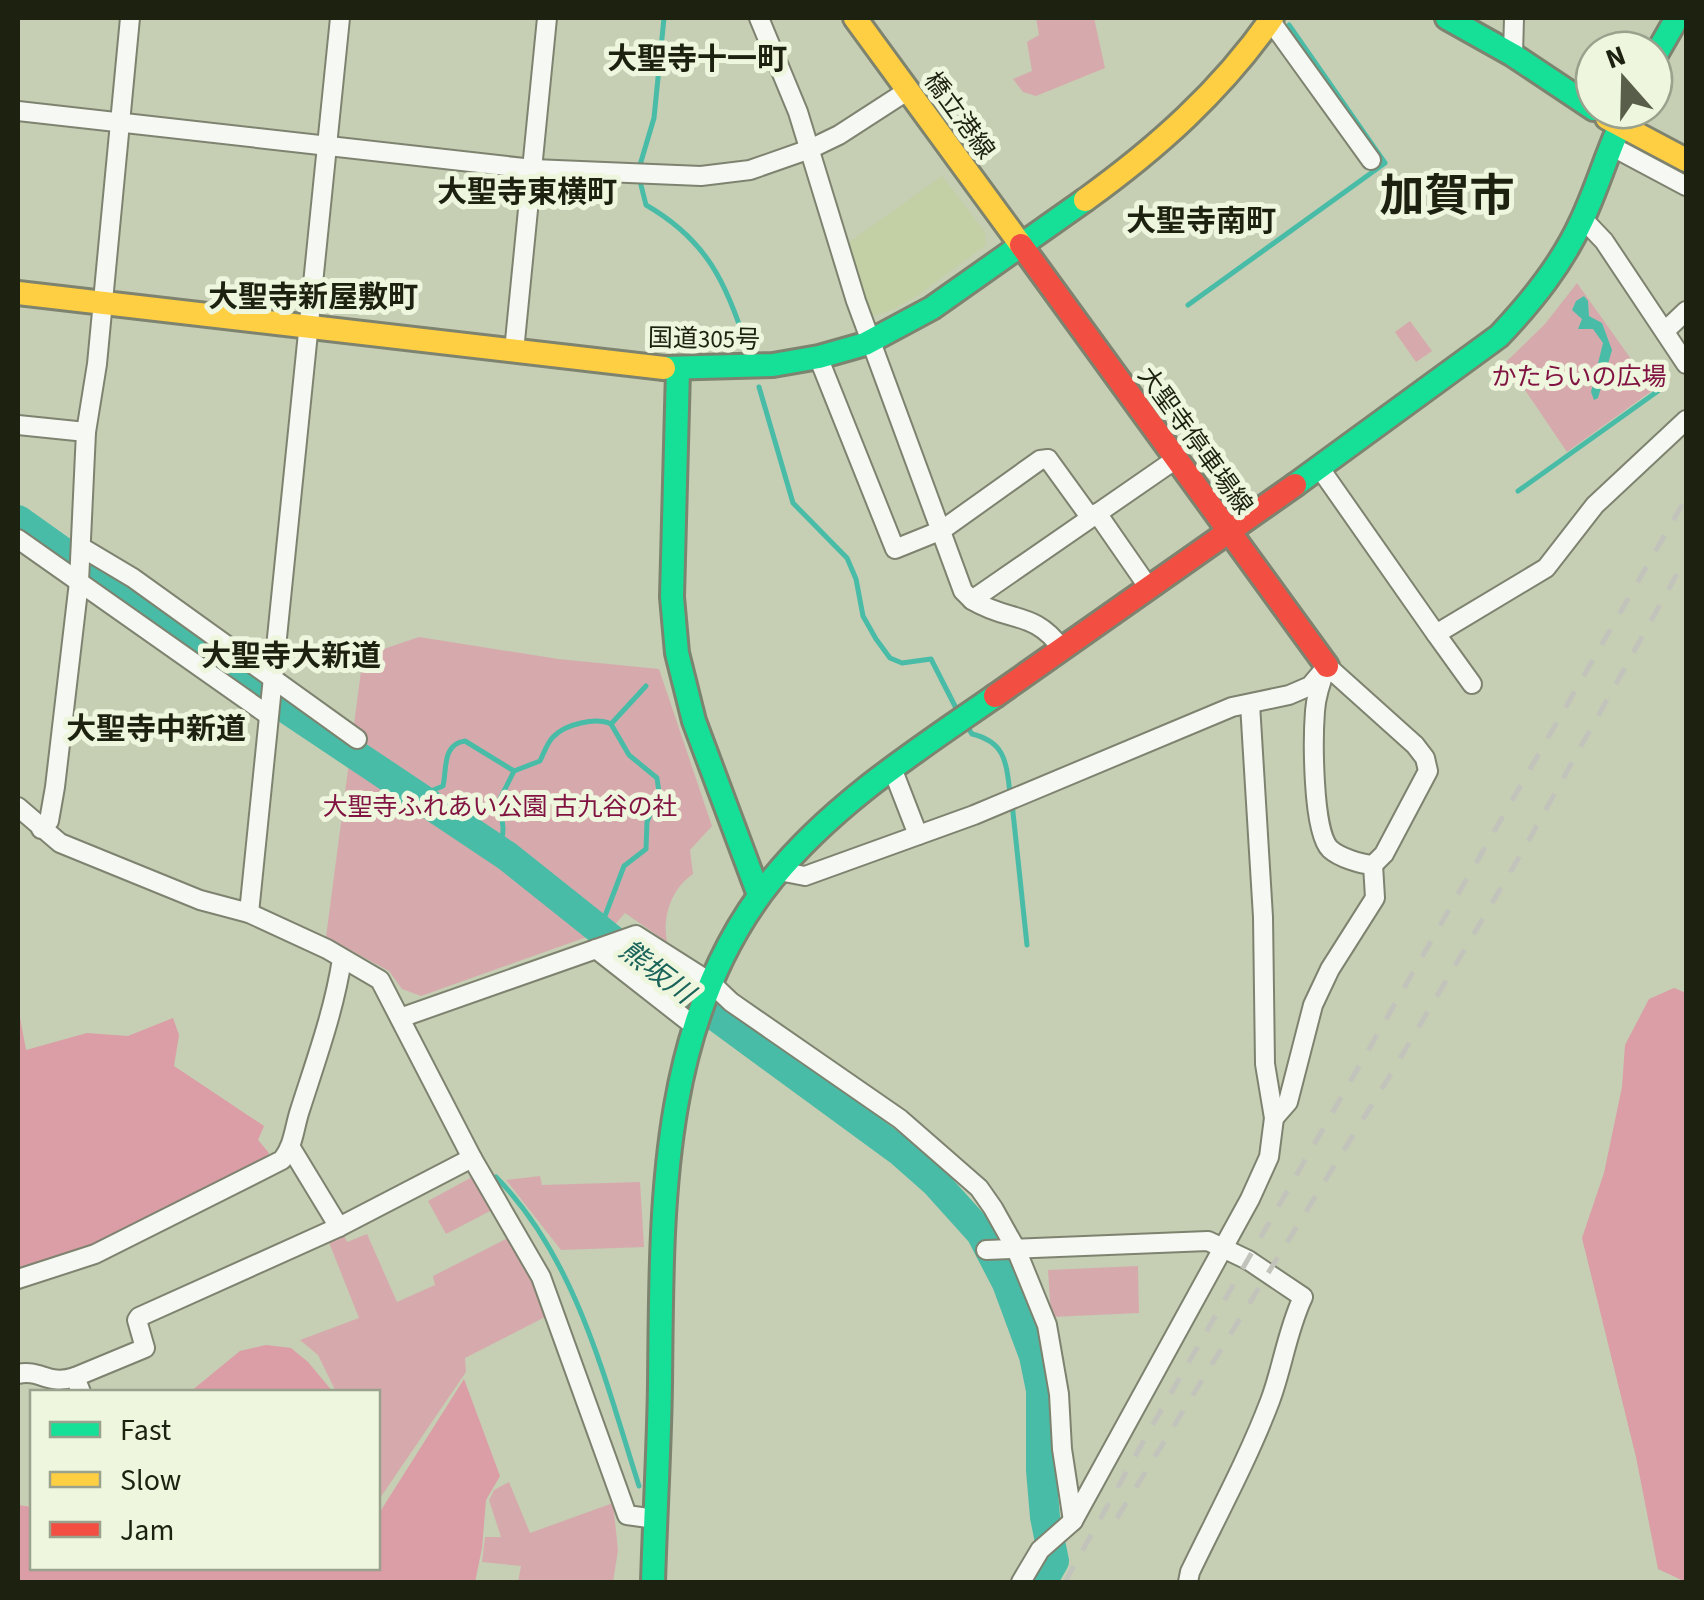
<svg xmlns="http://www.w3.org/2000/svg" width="1704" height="1600" font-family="'Source Sans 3','Noto Sans JP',sans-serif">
<rect width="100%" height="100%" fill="#c6ceb4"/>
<path fill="#c3d0a6" d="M942 176 985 232 986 245 917 296 894 309 871 317 845 245Z"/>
<g fill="#d6aaac">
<path d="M1036 18H1094L1105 68 1036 96 1023 92 1013 79 1032 71 1027 42 1039 35Z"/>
<path d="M1577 283 1653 390 1567 452 1506 362 1545 324Z"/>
<path d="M1410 321 1432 351 1416 362 1395 332Z"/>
<path d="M419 637 558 659 659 669 712 826 690 850 693 874C671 889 662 917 667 942L625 913 612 928 421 996 402 989 389 971 326 937 363 656Z"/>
<path d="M474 1176 492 1210 446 1234 428 1201Z"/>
<path d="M540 1176 542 1185 640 1182 644 1247 561 1250 506 1180Z"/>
<path d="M343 1234 347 1242 367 1234 397 1302 435 1285 433 1276 508 1238 533 1283 545 1317 465 1358 466 1372 378 1501V1392H336L318 1355 300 1340 359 1318 328 1240Z"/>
<path d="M1138 1266 1139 1313 1051 1317 1048 1270Z"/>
<path d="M509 1482 530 1533 613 1503 618 1550 613 1582H518L521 1566 482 1562 485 1537H501L489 1500 494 1490Z"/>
</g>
<g fill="#db9da6">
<path d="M1674 988 1686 993V1582L1658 1569 1636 1457 1582 1238 1604 1173 1622 1087 1625 1045 1649 999Z"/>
<path d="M18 1007 26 1050 87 1033 128 1036 173 1018 179 1035 174 1066 264 1126 258 1140 269 1153 260 1165 186 1197 76 1254 18 1268Z"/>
<path d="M266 1345 291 1348 308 1362 333 1392H190L240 1351Z"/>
<path d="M464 1379 500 1476 486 1500 482 1548 475 1582H18V1505L32 1507V1568H378V1515Z"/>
</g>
<path fill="#49bca7" d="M1584 296 1588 301 1589 316 1602 323 1612 350 1598 398 1594 400 1591 392 1603 343 1593 329H1578L1582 319 1572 310 1576 301Z"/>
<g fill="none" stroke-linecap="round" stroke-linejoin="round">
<g stroke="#49bca7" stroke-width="5">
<path d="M640 165 654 118 664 18"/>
<path d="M640 181 646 205C707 240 727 284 747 348"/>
<path d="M1188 305 1385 163 1289 25"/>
<path d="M759 387 793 503 847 558 856 579 863 616 876 639 890 658 902 663 931 659 958 712"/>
<path d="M1518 491 1658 391"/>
<path d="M966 725 972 734C1005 742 1006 761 1010 793"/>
<path d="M419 796 443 786C447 769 442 744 465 741L514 771 540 761C544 753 547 743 553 737 565 724 596 717 611 724"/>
<path d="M1012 803 1027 945"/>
<path d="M463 825 471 809 496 807"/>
<path d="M498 850C505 834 505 821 496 807L514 771"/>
<path d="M600 929 624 866 646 849 647 822 659 792 657 778 629 755 611 724 646 686"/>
<path d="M496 1177C576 1258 605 1380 639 1486"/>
</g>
<path stroke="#49bca7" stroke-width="30" d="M18 520 236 675 507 856 620 946 901 1152 935 1182 981 1233 1007 1283 1034 1356 1041 1390V1470L1045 1517 1054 1561 1042 1582"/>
<g stroke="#7d836f" stroke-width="22">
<g id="street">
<path d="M759 18 798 112 856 301 963 591 972 600"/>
<path d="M1270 20 1371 160"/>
<path d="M1513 55 1514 18"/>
<path d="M18 111 533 169 701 176 750 170 810 149 839 135 907 91"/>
<path d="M1611 146 1686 186"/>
<path d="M1583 219 1604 241 1686 364"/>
<path d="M1665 331 1686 311"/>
<path d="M514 351 547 18"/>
<path d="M819 359 895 549 942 530 1040 460 1048 459 1090 517"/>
<path d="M18 425 86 432"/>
<path d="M1319 467 1436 634 1546 568 1595 505 1686 420"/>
<path d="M1097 513 1149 588"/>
<path d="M18 539 268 715"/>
<path d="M81 547 133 578 357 739"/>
<path d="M1436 634 1472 684"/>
<path d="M1062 649C1034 610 1010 623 972 600L1176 459"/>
<path d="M1327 666 1415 745 1425 758 1428 771 1384 854 1373 865C1361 864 1340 858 1330 849 1312 831 1313 737 1315 711 1316 695 1321 681 1327 666Z"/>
<path d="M892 768 918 835"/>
<path d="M18 807 60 843 200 900 249 913 327 949 380 980 472 1158 541 1277 627 1515 655 1519"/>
<path d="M41 829 49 821 55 787 79 582 86 432 97 364 130 18"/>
<path d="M779 871 805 876 974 815 1232 707 1289 695 1310 686 1327 666"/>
<path d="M249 913 340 18"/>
<path d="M596 949 693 1025"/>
<path d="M400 1018 636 935 710 982 731 1002 900 1119 979 1188 993 1208 1016 1249 1047 1325 1059 1394 1062 1449 1073 1521"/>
<path d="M1274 1118 1288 1102 1313 1005 1330 969 1375 898 1373 865"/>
<path d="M291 1148 339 1227"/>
<path d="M986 1250 1208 1241 1248 1260 1303 1297C1287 1331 1283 1366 1270 1401 1248 1459 1217 1516 1190 1572L1188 1582"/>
<path d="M18 1279 95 1254 282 1160C294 1145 294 1128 300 1110 316 1060 334 1011 342 959"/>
<path d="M18 1374C41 1369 47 1386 75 1377L81 1392"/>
<path d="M75 1377 145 1348 137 1320 139 1317 339 1227 472 1158"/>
<path d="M1021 1582 1040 1550 1073 1521 1250 1199 1269 1157 1274 1118 1265 1064 1263 917 1250 704"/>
</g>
</g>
<g stroke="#7d836f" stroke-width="28">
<g id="fast">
<path d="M1447 18 1513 55 1594 109"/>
<path d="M1654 58 1677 18"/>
<path d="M664 368 773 365 819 357 865 344 932 308 1085 200"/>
<path d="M678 370 672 597 677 653 694 721 759 895"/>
<path d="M1295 485 1499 336C1532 301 1562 264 1582 220 1599 184 1609 146 1627 110"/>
<path d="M653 1582C655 1516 659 1451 660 1385 662 1212 657 1020 773 878 834 803 916 751 995 696"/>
</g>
</g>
<g stroke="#7d836f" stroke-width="28">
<g id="slow">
<path d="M855 18 1021 245"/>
<path d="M1607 118 1686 160"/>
<path d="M1085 200C1157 148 1220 92 1272 18"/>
<path d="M18 293 664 368"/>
</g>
</g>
<g stroke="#7d836f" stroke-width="28">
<g id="jam">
<path d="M1021 245 1327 666"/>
<path d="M995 696 1295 485"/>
</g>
</g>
<use href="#street" stroke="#f6f8f4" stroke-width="18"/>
<use href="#fast" stroke="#16e098" stroke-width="22"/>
<use href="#slow" stroke="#ffcf43" stroke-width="22"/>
<use href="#jam" stroke="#f24e42" stroke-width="22"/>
<g stroke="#c2c4bc" stroke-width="5" stroke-dasharray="18 18" stroke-linecap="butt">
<path d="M1117 1518 1389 1077 1521 854 1686 558"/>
<path d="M1065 1582 1148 1433 1686 498"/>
</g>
</g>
<g text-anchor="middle" stroke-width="10" stroke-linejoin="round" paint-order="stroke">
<g font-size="25" fill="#1d2210" stroke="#eef6de">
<text transform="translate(960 115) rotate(54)" y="9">橋立港線</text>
<text transform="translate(704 338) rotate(1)" y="9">国道305号</text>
<text transform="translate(1196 440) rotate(54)" y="9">大聖寺停車場線</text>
</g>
<g font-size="25" fill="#811442" stroke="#eef6de">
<text x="1579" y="385">かたらいの広場</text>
<text x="500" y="815">大聖寺ふれあい公園 古九谷の社</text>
</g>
<g font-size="28" font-style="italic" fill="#1a645a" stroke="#eef6de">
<text transform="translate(657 971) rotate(37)" y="10">熊坂川</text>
</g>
<g font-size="30" font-weight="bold" fill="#1d2210" stroke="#eef6de">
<text x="697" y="69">大聖寺十一町</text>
<text x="527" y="202">大聖寺東横町</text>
<text x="1201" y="231">大聖寺南町</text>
<text x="313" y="307">大聖寺新屋敷町</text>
<text x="291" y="666">大聖寺大新道</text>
<text x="156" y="739">大聖寺中新道</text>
</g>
<g font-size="45" font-weight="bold" fill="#1d2210" stroke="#eef6de">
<text x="1447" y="211">加賀市</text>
</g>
</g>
<rect width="1704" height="1600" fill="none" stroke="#1d2210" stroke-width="40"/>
<rect x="30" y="1390" width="350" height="180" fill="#eef6de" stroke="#9aa18c" stroke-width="2.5"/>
<rect x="50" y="1422" width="50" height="15" fill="#16e098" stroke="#9aa18c" stroke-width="2.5"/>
<text x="120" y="1440" font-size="30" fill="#1d2210">Fast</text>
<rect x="50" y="1472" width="50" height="15" fill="#ffcf43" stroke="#9aa18c" stroke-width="2.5"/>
<text x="120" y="1490" font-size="30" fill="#1d2210">Slow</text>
<rect x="50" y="1522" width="50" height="15" fill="#f24e42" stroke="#9aa18c" stroke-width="2.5"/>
<text x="120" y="1540" font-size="30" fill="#1d2210">Jam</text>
<g transform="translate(1624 80) rotate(340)"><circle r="48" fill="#eef6de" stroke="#9aa18c" stroke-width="2.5"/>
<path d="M0-8L18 38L0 25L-18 38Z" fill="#585e49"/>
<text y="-15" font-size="28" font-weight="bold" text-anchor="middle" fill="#1d2210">N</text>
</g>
</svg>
